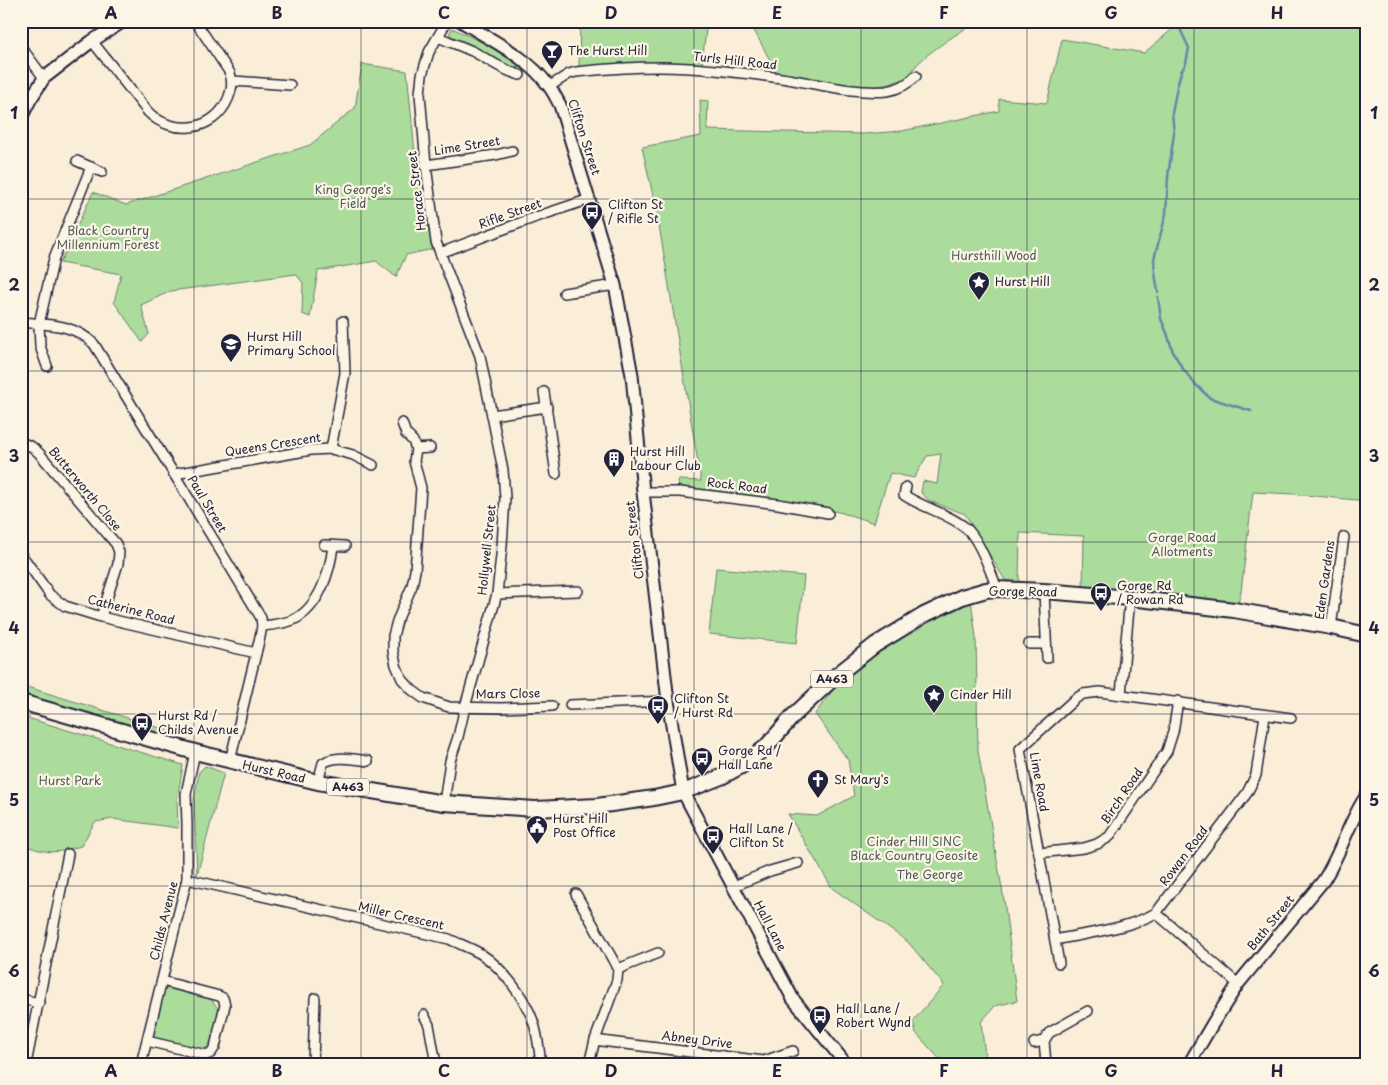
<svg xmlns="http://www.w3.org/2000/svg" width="1388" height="1085" font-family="'Playpen Sans',sans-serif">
<rect width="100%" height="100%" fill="#faeed8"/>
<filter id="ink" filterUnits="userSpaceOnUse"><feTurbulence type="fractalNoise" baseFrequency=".02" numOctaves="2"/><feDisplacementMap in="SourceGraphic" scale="10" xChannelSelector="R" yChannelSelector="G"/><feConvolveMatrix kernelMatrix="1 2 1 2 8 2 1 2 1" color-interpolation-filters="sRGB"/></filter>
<g filter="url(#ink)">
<g fill="#abdc9c" stroke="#667f6c">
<path d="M580 21H707L702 64 579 68Z"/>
<path d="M749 21H977C961 32 912 60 909 78L880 86 859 87 778 75Z"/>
<path d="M1182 21H1367V501L1294 494 1253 492 1241 591 1238 604 1083 588 1084 536 1020 533 1019 582 1005 580 965 514 930 501 921 493 923 481 937 484 941 454 927 456 914 478 890 473 874 523C811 500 745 496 679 489L678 480 701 481 657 213 642 147 701 136 700 100 708 101 707 130 863 134 902 131 999 111V99L1047 103 1062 39 1144 53Z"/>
<path d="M452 28 486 44 518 65 520 68 506 65 449 35Z"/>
<path d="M362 64 407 71 418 184 433 249 406 255 396 277 376 261 318 271 310 317 302 314 303 283 296 274 171 291 141 305 149 334 142 342 114 302 121 274 60 263 93 192 126 205 310 145 355 108Z"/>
<path d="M716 568 804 576 797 643 709 634Z"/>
<path d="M971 600 976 637 978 751 1004 900 1017 1001 995 1006 981 1022 986 1064H944L916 1033 913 1021 944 985 908 942 832 888 788 814 817 816 854 796 848 760 815 714 843 676 898 637Z"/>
<path d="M21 685 167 730 171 743 21 698Z"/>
<path d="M21 716 183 765 177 801 178 828 113 819 95 822 81 846C54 854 48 854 21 844Z"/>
<path d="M205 766 224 773 197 875 194 800 199 772Z"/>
<path d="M167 988 211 999 219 1010 211 1041 209 1046 202 1050 155 1038 153 1034 164 991Z"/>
</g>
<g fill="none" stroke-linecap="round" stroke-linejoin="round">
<g stroke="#6885a9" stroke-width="2.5">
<path d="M1158 292 1155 273 1154 259 1166 214 1168 177 1174 133 1172 113 1177 87 1181 72 1186 63 1189 48 1181 31 1180 21"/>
<path d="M1158 297 1161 319 1167 333 1173 352 1183 369 1194 383 1210 398 1251 411"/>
</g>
<g stroke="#22223b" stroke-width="12">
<g id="minor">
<path d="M438 37C450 42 461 46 472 51 488 59 503 71 520 75"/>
<path d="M92 41 148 112C172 136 214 132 228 99 232 89 233 83 230 73L195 21"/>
<path d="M21 47 44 78"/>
<path d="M233 81 290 85"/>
<path d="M550 86 569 74 576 72C604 69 632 67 660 67 700 67 741 73 781 78 815 83 853 94 887 91 899 89 908 84 916 76"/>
<path d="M77 161 102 172"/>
<path d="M426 165 496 155 512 151"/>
<path d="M440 253 536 217 590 199"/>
<path d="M564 293 615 285"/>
<path d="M21 322C49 325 73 323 94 344L174 474 261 618 262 626 260 637 230 761"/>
<path d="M47 366 40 346 39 324 54 258 91 167"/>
<path d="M544 392 556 474"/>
<path d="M492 415 547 407"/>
<path d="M402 423 406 434 413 441 416 449 414 461 421 488 415 571 412 586 397 621 393 636V651L396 665 402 679 412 690 423 698 449 707 501 708 552 706"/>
<path d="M21 442 32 447 39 453 116 544 119 552 118 564 101 617"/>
<path d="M331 449 345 373 343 321"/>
<path d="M416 449 430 448"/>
<path d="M174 474 311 450 331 449 353 455 373 465"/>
<path d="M906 487 904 495C923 508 948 513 966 528 979 539 991 572 997 589"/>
<path d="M643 492H680L778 504 828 513"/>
<path d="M324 545 345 546"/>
<path d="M21 555 26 561 50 595 65 606 101 617 256 653"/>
<path d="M1044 591 1047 658"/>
<path d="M497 594 578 591"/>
<path d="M262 626C273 625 283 624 293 620 319 608 330 572 333 546"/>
<path d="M1331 627 1344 537"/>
<path d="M1029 644H1046"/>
<path d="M1121 694 1130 598"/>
<path d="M570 705 668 701"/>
<path d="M318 782 323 763C336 755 353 759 368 761"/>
<path d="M444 803 450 761 458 737 465 707 497 594 502 546 505 498 503 470 480 356 436 242 426 165 420 94 422 75 429 52 447 21"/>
<path d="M1039 853 1084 848 1097 844 1109 837 1167 751 1173 732 1178 701"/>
<path d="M187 879 449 939C459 944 471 948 481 954 502 967 525 998 533 1021 538 1034 539 1050 541 1064"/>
<path d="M734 886 770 871 798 863"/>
<path d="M576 894 618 969 617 980 595 1040 589 1064"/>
<path d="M1156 913 1238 984"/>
<path d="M1055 940C1088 933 1127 929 1156 913L1247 793 1256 775 1265 715"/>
<path d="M1059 963 1020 749 1075 699 1083 694 1100 692 1291 718"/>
<path d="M618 969 658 953"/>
<path d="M21 999 39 1003"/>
<path d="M424 1015 429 1025 436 1064"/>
<path d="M595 1040 609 1042 764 1061 793 1051"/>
<path d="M147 1041 206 1055 211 1053 215 1047 225 1005 223 998 219 996 162 981"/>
<path d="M1034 1043 1044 1041"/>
<path d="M26 1064 68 854"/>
<path d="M141 1064 187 879V824L186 794 195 752"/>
<path d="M313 1064 315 998"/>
<path d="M1046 1064 1044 1041 1049 1033 1088 1011"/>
</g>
</g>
<g stroke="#22223b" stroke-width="15">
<g id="tertiary">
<path d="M461 21C490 40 527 56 548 85 553 91 556 98 560 105L615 285 632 375 643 492 668 701 683 792 793 999 846 1064"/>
<path d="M21 118 30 100 44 78 92 41 124 21"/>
<path d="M1189 1064 1213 1023 1238 984 1323 881C1341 854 1348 822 1367 795"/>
</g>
</g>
<g stroke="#22223b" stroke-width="18">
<path id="primary" d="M21 702 195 752 318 782 444 803 535 809 597 806 654 798 683 792 721 777 743 765 766 747 793 716 838 674 875 645 924 615 962 597 986 590 997 589 1044 591 1130 598 1234 610 1331 627 1367 635"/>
</g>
<use href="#minor" stroke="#fcf5e5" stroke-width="9"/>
<use href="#tertiary" stroke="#fcf5e5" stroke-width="11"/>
<use href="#primary" stroke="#fcf5e5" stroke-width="14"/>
</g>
</g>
<path fill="none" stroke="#22223b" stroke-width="1" stroke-opacity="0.55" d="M194 21V1064M361 21V1064M527 21V1064M694 21V1064M861 21V1064M1027 21V1064M1194 21V1064M21 199H1367M21 371H1367M21 542H1367M21 714H1367M21 886H1367"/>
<defs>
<g id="bar-pin" transform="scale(1.125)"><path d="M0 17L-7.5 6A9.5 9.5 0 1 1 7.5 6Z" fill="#22223b" stroke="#fcf5e5"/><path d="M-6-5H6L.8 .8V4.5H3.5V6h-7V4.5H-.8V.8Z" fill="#fff"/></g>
<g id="bus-pin" transform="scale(1.125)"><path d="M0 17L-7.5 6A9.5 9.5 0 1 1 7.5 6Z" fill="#22223b" stroke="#fcf5e5"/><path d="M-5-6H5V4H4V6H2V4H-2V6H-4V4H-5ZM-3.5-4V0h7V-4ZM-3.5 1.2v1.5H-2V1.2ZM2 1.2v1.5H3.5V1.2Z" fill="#fff"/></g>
<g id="sight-pin" transform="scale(1.125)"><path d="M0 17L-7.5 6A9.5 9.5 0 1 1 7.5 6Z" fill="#22223b" stroke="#fcf5e5"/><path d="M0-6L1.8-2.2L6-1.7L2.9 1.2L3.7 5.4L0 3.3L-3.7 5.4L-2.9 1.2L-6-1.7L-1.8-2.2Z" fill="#fff"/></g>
<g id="school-pin" transform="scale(1.125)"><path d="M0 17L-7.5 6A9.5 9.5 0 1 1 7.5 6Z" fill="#22223b" stroke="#fcf5e5"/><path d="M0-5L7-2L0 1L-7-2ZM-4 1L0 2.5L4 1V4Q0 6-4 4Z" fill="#fff"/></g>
<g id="building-pin" transform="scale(1.125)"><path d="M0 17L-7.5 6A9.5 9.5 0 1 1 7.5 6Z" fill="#22223b" stroke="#fcf5e5"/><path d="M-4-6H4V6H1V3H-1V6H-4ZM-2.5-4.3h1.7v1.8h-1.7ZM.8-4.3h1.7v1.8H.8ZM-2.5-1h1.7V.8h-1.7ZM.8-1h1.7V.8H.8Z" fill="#fff"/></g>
<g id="church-pin" transform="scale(1.125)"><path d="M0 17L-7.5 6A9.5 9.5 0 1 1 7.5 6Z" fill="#22223b" stroke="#fcf5e5"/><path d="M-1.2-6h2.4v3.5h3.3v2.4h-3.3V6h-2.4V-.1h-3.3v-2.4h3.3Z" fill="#fff"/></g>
<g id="civic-pin" transform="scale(1.125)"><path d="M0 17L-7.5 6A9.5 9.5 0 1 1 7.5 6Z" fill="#22223b" stroke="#fcf5e5"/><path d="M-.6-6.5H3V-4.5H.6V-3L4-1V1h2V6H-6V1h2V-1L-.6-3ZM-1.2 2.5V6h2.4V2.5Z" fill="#fff"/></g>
</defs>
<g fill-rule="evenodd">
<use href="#bar-pin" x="552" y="51"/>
<use href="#bus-pin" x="592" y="212"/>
<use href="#sight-pin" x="979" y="282"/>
<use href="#school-pin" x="231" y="344"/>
<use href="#building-pin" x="614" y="459"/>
<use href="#bus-pin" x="1101" y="593"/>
<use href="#sight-pin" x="934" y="695"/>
<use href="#bus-pin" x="658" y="706"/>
<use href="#bus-pin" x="142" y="723"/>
<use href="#bus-pin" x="702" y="758"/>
<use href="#church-pin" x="818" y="780"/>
<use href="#civic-pin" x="537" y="826"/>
<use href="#bus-pin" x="713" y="836"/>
<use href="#bus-pin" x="820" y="1016"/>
</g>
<g text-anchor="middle" stroke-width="4.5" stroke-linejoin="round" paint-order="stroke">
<g fill="#fcf5e5" stroke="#63616e" stroke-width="1">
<rect x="811" y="670.5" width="42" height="17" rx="4"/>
<rect x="327" y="778.5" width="42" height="17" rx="4"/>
</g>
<g font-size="11" font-weight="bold" fill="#22223b">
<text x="832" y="683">A463</text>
<text x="348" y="791">A463</text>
</g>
<g font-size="12" fill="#22223b" stroke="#fcf5e5" text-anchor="start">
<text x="568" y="55">The Hurst Hill</text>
<text x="608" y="209">Clifton St<tspan x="608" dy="14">/ Rifle St</tspan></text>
<text x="995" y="286">Hurst Hill</text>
<text x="247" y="341">Hurst Hill<tspan x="247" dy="14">Primary School</tspan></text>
<text x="630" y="456">Hurst Hill<tspan x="630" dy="14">Labour Club</tspan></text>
<text x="1117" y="590">Gorge Rd<tspan x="1117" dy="14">/ Rowan Rd</tspan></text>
<text x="950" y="699">Cinder Hill</text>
<text x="674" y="703">Clifton St<tspan x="674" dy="14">/ Hurst Rd</tspan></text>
<text x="158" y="720">Hurst Rd /<tspan x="158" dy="14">Childs Avenue</tspan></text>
<text x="718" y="755">Gorge Rd /<tspan x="718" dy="14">Hall Lane</tspan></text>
<text x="834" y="784">St Mary's</text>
<text x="553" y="823">Hurst Hill<tspan x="553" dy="14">Post Office</tspan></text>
<text x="729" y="833">Hall Lane /<tspan x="729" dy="14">Clifton St</tspan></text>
<text x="836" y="1013">Hall Lane /<tspan x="836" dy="14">Robert Wynd</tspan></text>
</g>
<g font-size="12" fill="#22223b" stroke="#fcf5e5">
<text transform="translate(735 61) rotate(6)" y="4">Turls Hill Road</text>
<text transform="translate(584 137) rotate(72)" y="4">Clifton Street</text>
<text transform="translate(467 146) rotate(-9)" y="4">Lime Street</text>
<text transform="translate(417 191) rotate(-97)" y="4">Horace Street</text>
<text transform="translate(510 214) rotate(-20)" y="4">Rifle Street</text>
<text transform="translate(273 445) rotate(-9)" y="4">Queens Crescent</text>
<text transform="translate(737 486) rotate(7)" y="4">Rock Road</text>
<text transform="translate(85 489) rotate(50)" y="4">Butterworth Close</text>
<text transform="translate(207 504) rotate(59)" y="4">Paul Street</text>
<text transform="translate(635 540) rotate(-97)" y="4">Clifton Street</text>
<text transform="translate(487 550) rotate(-84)" y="4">Hollywell Street</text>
<text transform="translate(1325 580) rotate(-82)" y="4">Eden Gardens</text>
<text transform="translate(1023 592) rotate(1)" y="4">Gorge Road</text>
<text transform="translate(131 610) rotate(14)" y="4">Catherine Road</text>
<text transform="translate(508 694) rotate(-1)" y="4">Mars Close</text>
<text transform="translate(274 772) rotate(13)" y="4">Hurst Road</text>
<text transform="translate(1039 782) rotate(80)" y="4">Lime Road</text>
<text transform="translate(1122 796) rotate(-56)" y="4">Birch Road</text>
<text transform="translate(1184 856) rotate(-53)" y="4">Rowan Road</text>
<text transform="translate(401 916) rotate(13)" y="4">Miller Crescent</text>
<text transform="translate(164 921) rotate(-76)" y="4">Childs Avenue</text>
<text transform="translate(1271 923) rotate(-51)" y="4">Bath Street</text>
<text transform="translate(770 926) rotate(62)" y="4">Hall Lane</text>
<text transform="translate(697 1040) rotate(7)" y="4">Abney Drive</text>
</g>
<g font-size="12" fill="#4b5a58" stroke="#fcf5e5">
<text x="353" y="194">King George's<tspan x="353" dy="14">Field</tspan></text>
<text x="108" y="235">Black Country<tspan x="108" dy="14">Millennium Forest</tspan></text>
<text x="994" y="260">Hursthill Wood</text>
<text x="1182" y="542">Gorge Road<tspan x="1182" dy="14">Allotments</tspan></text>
<text x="70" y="785">Hurst Park</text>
<text x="914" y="846">Cinder Hill SINC<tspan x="914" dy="14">Black Country Geosite</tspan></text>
<text x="930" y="879">The George</text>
</g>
</g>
<rect width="1388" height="1085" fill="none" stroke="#fcf5e5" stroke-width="55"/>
<rect x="28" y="28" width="1332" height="1030" fill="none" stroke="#22223b" stroke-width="2"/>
<g font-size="16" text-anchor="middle" font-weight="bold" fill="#22223b">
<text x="111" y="19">A</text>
<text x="277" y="19">B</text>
<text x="444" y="19">C</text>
<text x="611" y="19">D</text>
<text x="777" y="19">E</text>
<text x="944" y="19">F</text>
<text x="1111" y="19">G</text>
<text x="1277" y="19">H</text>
<text x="14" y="119">1</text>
<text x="1374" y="119">1</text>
<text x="14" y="291">2</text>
<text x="1374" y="291">2</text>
<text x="14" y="462">3</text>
<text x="1374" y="462">3</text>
<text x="14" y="634">4</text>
<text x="1374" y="634">4</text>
<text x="14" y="806">5</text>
<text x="1374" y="806">5</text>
<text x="14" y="977">6</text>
<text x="1374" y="977">6</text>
<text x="111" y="1077">A</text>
<text x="277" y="1077">B</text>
<text x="444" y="1077">C</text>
<text x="611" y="1077">D</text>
<text x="777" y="1077">E</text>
<text x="944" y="1077">F</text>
<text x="1111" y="1077">G</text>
<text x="1277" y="1077">H</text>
</g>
</svg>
